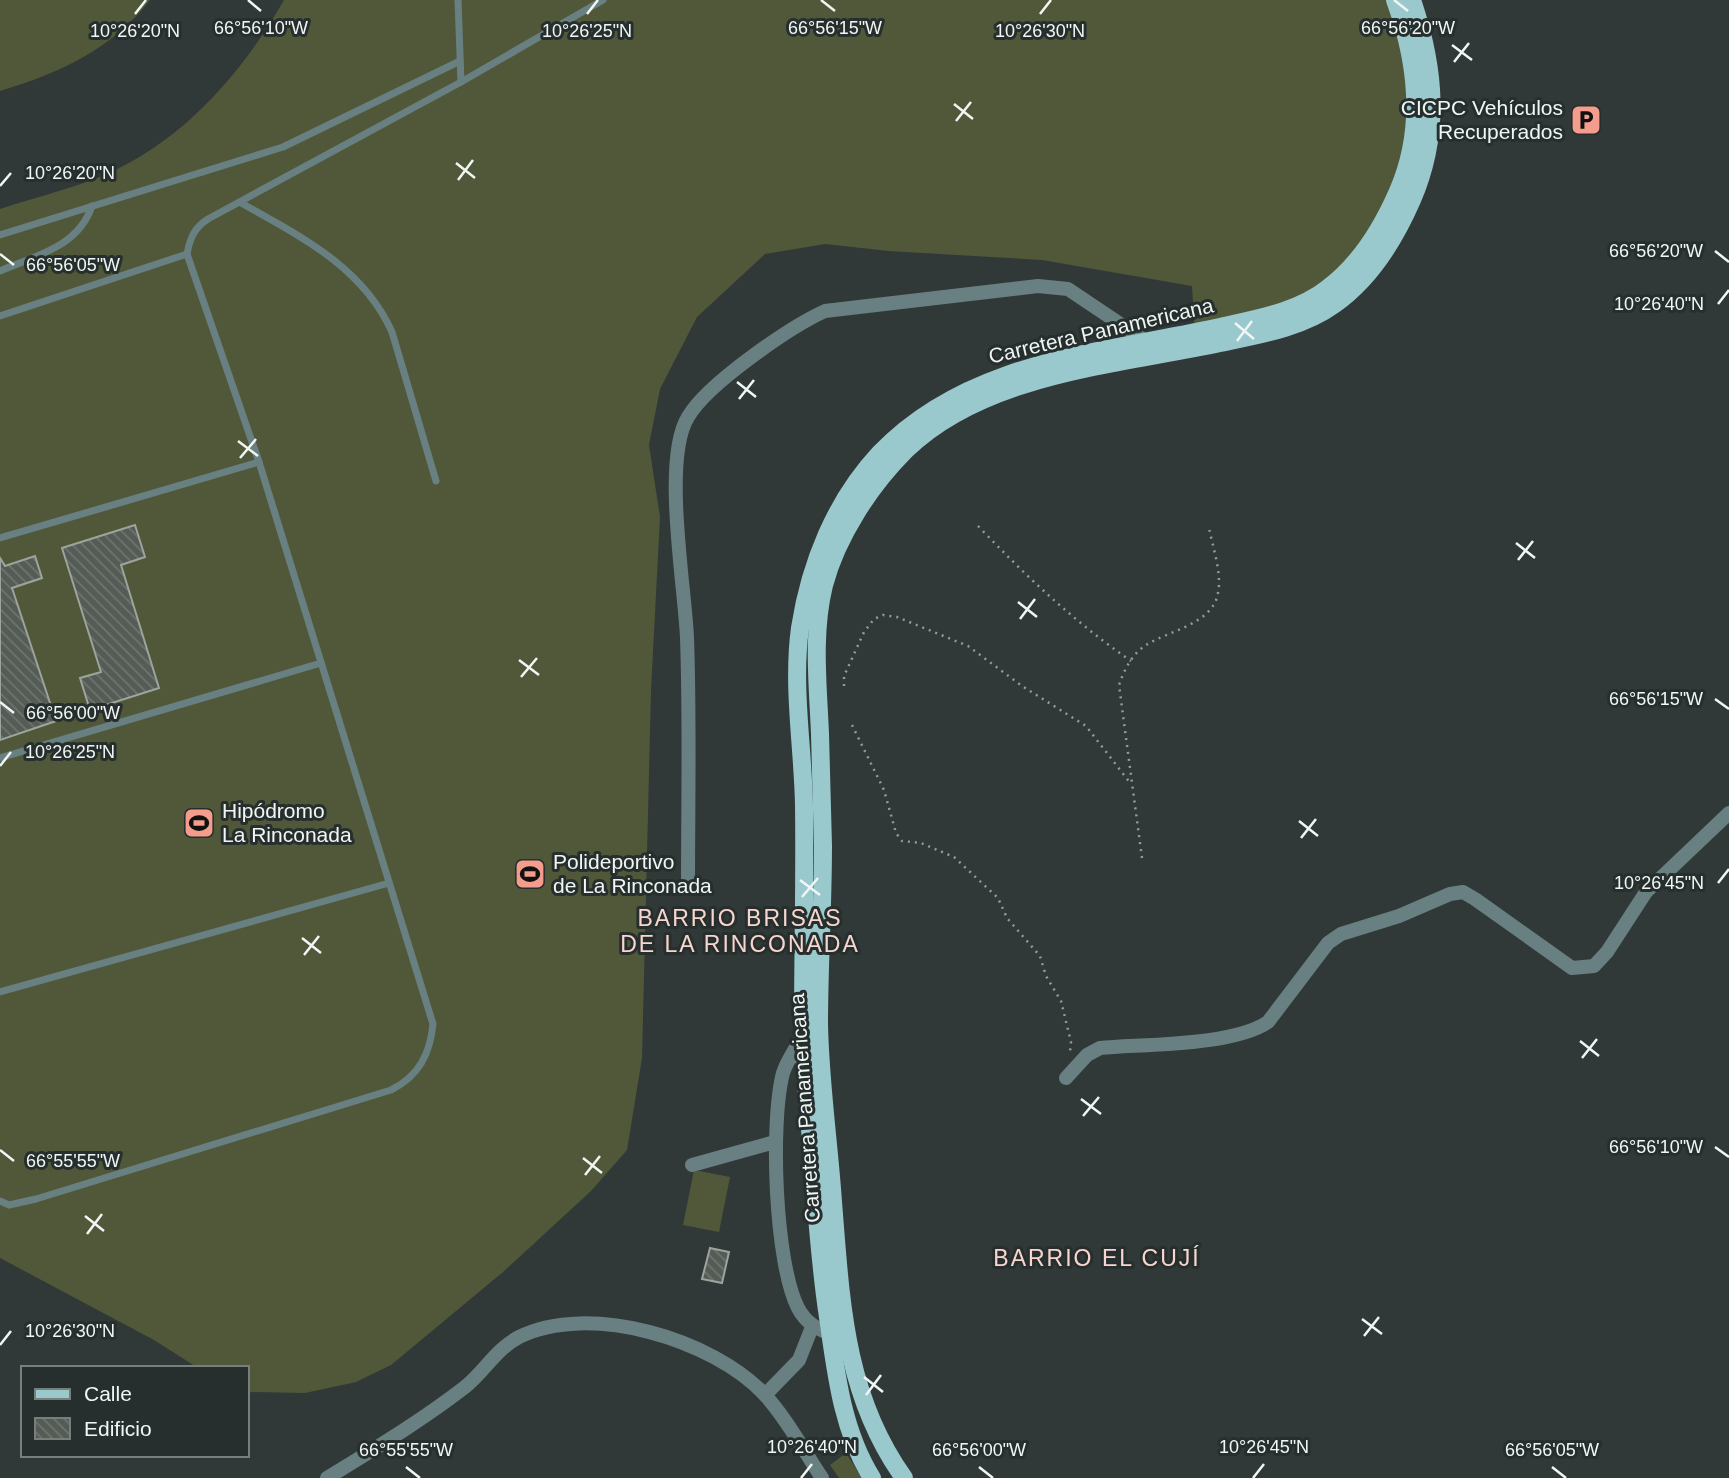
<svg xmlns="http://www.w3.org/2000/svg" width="1729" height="1478" font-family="Arial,sans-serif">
<defs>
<pattern id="building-back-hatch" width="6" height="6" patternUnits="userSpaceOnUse" patternTransform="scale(1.75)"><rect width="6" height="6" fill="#555c56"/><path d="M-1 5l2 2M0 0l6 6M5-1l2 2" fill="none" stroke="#6e746f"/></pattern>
</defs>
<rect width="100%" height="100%" fill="#303937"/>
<g fill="#51583a">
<path d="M0 0H150C111 50 59 73 0 91Z"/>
<path d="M284 0H1395L1416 127 1388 215 1326 291 1195 332 1192 286 1042 260 889 251 825 244 765 254 697 317 660 389 649 445 660 517 651 690 642 1058 627 1150 591 1191 503 1272 391 1365 356 1382 305 1393 247 1392V1368H198L154 1340 0 1258V209C31 199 62 191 92 180 177 148 240 77 284 0Z"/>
<path d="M694 1170 730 1177 719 1232 683 1225Z"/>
<path d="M846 1453 862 1478H839L830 1465Z"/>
</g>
<g fill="url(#building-back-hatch)" stroke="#9ca49d" stroke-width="2">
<path d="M135 525 145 557 121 565 159 688 90 710 80 678 101 672 62 548Z"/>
<path d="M35 556 42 578 12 588 56 721 0 740V558L5 566Z"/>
<path d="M710 1248 729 1252 722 1283 702 1279Z"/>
</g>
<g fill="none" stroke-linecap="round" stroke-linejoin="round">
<g stroke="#949b99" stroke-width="2.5" stroke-dasharray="2 5" stroke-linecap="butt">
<path d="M978 526C1027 577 1072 620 1131 661"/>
<path d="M844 686V676L864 632 874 619 883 615 897 617 968 646 1022 686 1086 726 1131 784"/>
<path d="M852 725 884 790 896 833 902 841 921 843 954 857 998 898 1007 918 1040 956 1046 976 1061 1001 1071 1042 1070 1052"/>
<path d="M1142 858 1119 685C1124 670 1132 654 1146 645 1168 631 1213 624 1218 593 1222 573 1213 548 1209 528"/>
</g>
<g stroke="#698082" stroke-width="7">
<path d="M458 0 461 82"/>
<path d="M241 203C300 236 363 267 392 332L436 481"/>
<path d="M0 235 283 147 460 61"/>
<path d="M0 271C37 255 78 247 92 206"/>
<path d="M0 316 187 254C190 238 194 228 208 219L461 82 603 0"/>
<path d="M0 538 259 462"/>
<path d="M0 758 321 663"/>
<path d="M0 992 389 883"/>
<path d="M0 1201 9 1205 36 1199 391 1090C419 1076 430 1054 433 1024L259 462 187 254"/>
</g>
<g stroke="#698082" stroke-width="14">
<path d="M688 887C688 804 690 721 687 638 685 587 662 459 688 417 707 384 790 327 825 311L1038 286 1068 289 1144 340"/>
<path d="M803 1035C797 1047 787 1060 783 1073 770 1123 775 1263 798 1308 806 1323 816 1328 830 1334"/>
<path d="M1066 1078 1087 1055 1100 1048C1144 1044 1233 1046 1268 1022L1328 943 1341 934 1399 916 1450 894 1463 892 1475 899 1572 968 1594 966 1607 952 1646 892 1729 813"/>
<path d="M692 1165 775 1142"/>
<path d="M765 1395 799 1360 812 1327"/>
<path d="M327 1478C374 1449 421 1421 465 1387 484 1372 496 1349 519 1337 589 1302 713 1339 765 1395 787 1419 804 1451 822 1478"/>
</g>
<g stroke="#99c8cd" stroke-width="18">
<path d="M872 1478C842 1430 836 1373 828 1317 819 1259 816 1200 811 1141 808 1104 804 1067 803 1029 803 955 805 880 804 805 803 748 792 686 800 628 810 564 835 501 880 453 970 359 1105 353 1224 326 1260 318 1299 311 1328 288 1361 263 1382 228 1398 191 1425 129 1417 61 1395 0"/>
<path d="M904 1478C844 1394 841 1301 833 1202 829 1143 820 1083 819 1024 819 965 823 906 823 846 822 809 821 771 820 734 818 685 812 634 824 585 837 536 870 486 906 450 985 373 1118 365 1220 343 1259 335 1302 328 1335 304 1370 279 1395 239 1412 200 1441 133 1435 68 1412 0"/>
</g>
</g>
<path fill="none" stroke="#f0f6f4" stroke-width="2.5" d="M248 0 261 11M821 0 835 11M1394 0 1408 11M135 14 146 0M587 14 598 0M1040 14 1051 0M1452 45 1472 60M1454 62 1469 43M954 104 973 119M956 121 971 102M456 163 475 178M458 180 473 160M0 186 11 173M1715 251 1729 262M0 254 14 265M1718 304 1729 290M1235 323 1254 339M1237 341 1252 321M737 382 756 397M739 399 754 380M238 441 258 456M240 458 256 439M1516 543 1535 558M1518 560 1533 541M1018 602 1037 617M1020 619 1035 599M519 660 539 675M521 677 537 658M1715 699 1729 709M0 702 14 713M0 766 11 752M1299 821 1318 836M1301 838 1316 819M800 880 820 895M1718 883 1729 869M802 897 818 878M302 938 321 953M304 955 319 936M1580 1041 1599 1056M1582 1058 1597 1039M1081 1099 1101 1114M1083 1116 1099 1097M1715 1147 1729 1157M0 1150 14 1161M583 1158 602 1173M585 1175 600 1156M85 1216 104 1231M87 1234 102 1214M1362 1319 1382 1334M1364 1336 1379 1317M0 1345 11 1331M864 1377 883 1392M866 1395 881 1375M406 1467 420 1478M979 1467 993 1478M1552 1467 1566 1478M801 1478 812 1464M1253 1478 1264 1464"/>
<defs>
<g id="parking-square" transform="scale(1.575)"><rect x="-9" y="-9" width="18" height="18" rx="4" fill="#f49d8c" stroke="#262f2d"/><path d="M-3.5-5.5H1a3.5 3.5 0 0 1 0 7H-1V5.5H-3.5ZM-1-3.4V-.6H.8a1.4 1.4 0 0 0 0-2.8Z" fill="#111"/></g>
<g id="stadium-square" transform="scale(1.575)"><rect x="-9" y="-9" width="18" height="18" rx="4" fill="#f49d8c" stroke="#262f2d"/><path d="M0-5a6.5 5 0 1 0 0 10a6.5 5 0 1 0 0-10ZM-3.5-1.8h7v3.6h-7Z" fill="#111"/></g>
</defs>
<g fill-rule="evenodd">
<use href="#parking-square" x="1586" y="120"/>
<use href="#stadium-square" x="199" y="823"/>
<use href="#stadium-square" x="530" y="874"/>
</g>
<g text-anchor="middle" stroke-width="6" stroke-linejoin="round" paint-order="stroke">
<g font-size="21" fill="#f0f6f4" stroke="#262f2d" text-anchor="start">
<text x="1563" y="115" text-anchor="end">CICPC Vehículos<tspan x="1563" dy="24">Recuperados</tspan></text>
<text x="222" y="818">Hipódromo<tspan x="222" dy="24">La Rinconada</tspan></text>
<text x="553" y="869">Polideportivo<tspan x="553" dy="24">de La Rinconada</tspan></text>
</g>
<g font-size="21" fill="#f0f6f4" stroke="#262f2d">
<text transform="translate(1101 331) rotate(-13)" y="7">Carretera Panamericana</text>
<text transform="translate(805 1108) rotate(-94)" y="7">Carretera Panamericana</text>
</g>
<g font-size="23" letter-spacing="2" fill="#f8d6cf" stroke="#262f2d">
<text x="740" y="926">BARRIO BRISAS<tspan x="740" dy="26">DE LA RINCONADA</tspan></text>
<text x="1097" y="1266">BARRIO EL CUJÍ</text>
</g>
</g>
<g font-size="18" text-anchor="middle" fill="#f0f6f4" stroke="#262f2d" stroke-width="6" stroke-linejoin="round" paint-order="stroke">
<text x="261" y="34">66°56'10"W</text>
<text x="835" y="34">66°56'15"W</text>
<text x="1408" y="34">66°56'20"W</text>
<text x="587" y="37">10°26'25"N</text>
<text x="135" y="37">10°26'20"N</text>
<text x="1040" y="37">10°26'30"N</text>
<text x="70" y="179">10°26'20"N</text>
<text x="1656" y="257">66°56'20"W</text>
<text x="73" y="271">66°56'05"W</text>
<text x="1659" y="310">10°26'40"N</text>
<text x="1656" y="705">66°56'15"W</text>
<text x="73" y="719">66°56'00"W</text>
<text x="70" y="758">10°26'25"N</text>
<text x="1659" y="889">10°26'45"N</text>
<text x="1656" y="1153">66°56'10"W</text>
<text x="73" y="1167">66°55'55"W</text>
<text x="70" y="1337">10°26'30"N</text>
<text x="812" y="1453">10°26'40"N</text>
<text x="1264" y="1453">10°26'45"N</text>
<text x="406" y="1456">66°55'55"W</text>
<text x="979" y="1456">66°56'00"W</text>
<text x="1552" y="1456">66°56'05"W</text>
</g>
<rect x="21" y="1366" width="228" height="91" fill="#262f2d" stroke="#777f7d" stroke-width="2"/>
<rect x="35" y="1389" width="35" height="10" fill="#99c8cd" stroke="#777f7d" stroke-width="2"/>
<text x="84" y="1401" font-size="21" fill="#f0f6f4">Calle</text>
<rect x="35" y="1418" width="35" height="21" fill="url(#building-back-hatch)" stroke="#777f7d" stroke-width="2"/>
<text x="84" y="1436" font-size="21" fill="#f0f6f4">Edificio</text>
</svg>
